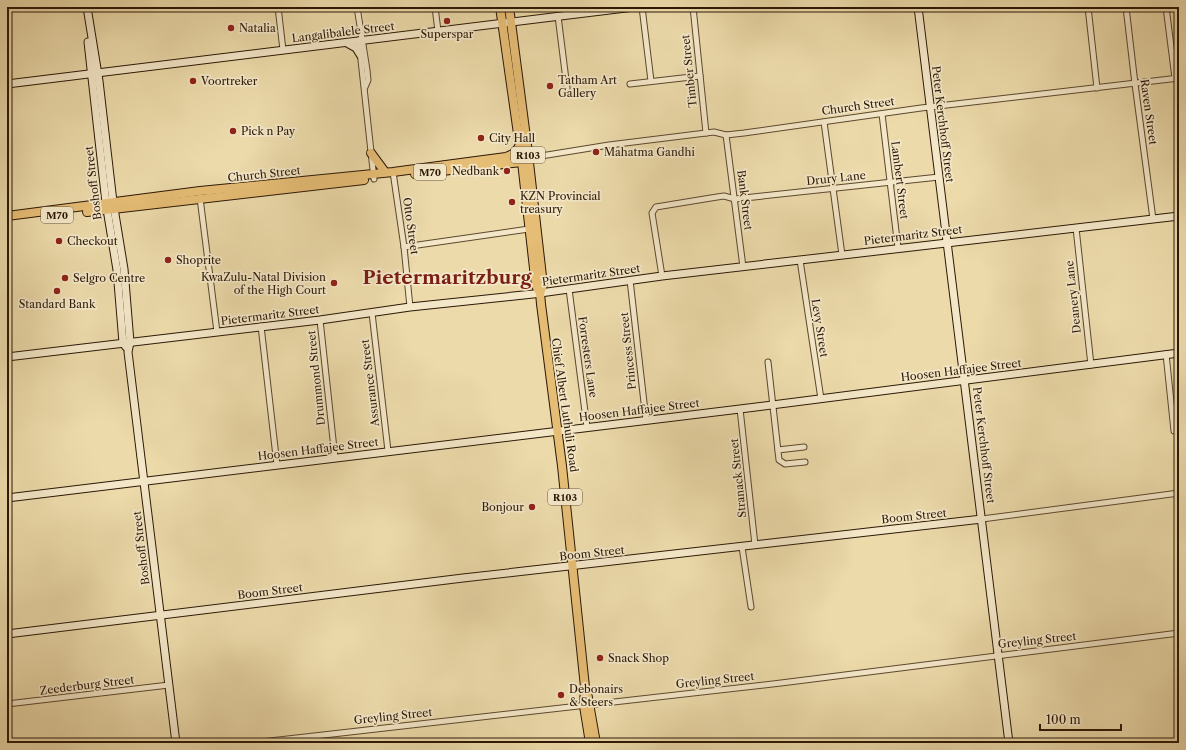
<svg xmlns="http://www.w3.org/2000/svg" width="1186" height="750" font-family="'Libre Caslon Text',serif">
<rect width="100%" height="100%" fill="#ecdaaa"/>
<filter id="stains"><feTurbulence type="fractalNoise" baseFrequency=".005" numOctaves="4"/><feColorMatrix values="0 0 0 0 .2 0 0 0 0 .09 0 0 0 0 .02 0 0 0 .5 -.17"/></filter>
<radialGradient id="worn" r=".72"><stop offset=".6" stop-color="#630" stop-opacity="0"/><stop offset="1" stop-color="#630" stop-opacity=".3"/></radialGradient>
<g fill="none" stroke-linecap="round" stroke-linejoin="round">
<g stroke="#5c482f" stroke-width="7">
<g id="street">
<path d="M278 7 283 50"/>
<path d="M357 7 367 70 368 80 365 87"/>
<path d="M435 7 438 31"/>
<path d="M642 7 651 81"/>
<path d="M693 7 706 133"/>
<path d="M1088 7 1097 88"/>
<path d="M1126 7 1135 84 1153 219"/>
<path d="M1166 7 1175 78"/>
<path d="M558 16 567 88"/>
<path d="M361 38 359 42 374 179"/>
<path d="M630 84 700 76"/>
<path d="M882 114 898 248"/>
<path d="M824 122 842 255"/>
<path d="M726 135 743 267"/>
<path d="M529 161 541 156 609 145 714 132 726 135 744 133 921 108 1179 78"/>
<path d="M393 172 404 247 410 307"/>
<path d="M200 198 217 332"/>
<path d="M1076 228 1091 365"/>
<path d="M404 247 529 229"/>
<path d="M800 260 821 399"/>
<path d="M662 276 652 213 656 207 717 197 724 196 735 199 939 177"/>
<path d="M630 280 646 420"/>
<path d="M569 289 587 427"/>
<path d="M372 313 388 451"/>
<path d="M320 320 335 458"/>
<path d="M261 326 277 465"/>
<path d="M1166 354 1174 431"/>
<path d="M768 362 779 460 785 464 805 462"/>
<path d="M740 409 755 545"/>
<path d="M778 450 804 447"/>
<path d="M982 519 1179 493"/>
<path d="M742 547 751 607"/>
<path d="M7 704 169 685"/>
<path d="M253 743 781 683 1179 633"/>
</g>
</g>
<g stroke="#2c1806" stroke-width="9">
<g id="secondary">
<path d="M87 7 99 81 113 202 124 269 130 342 128 352 176 743"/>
<path d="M918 7 1009 743"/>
<path d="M88 42 106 203 117 270 123 343 126 347"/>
<path d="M347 43 356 48 361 56"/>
<path d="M7 84 634 7"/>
<path d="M7 357 320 320 410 307 533 294 662 276 1179 216"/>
<path d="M7 498 740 409 1179 353"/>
<path d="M7 634 463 578 982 519"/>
</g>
</g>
<g stroke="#2c1806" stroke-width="10">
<g id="primary">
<path d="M500 7 522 162 536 286 540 293"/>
<path d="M509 7 527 145 543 285 540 293 541 304 562 466 585 687 584 706 590 743"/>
<path d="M371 153 385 172"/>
<path d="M415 174 522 162"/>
<path d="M87 212 364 180"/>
<path d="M7 216 200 191 393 172 506 157 513 154 519 147"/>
<path d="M587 692 596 743"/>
</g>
</g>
<use href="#street" stroke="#f3e7c8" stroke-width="5"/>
<use href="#secondary" stroke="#f3e7c8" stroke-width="7"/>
<use href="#primary" stroke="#e6bd75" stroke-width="8"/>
</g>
<g fill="#8f2418" stroke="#f3e7c8" stroke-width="1.5">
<circle cx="447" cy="21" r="4"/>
<circle cx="231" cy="28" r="4"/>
<circle cx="193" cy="81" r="4"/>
<circle cx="550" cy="86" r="4"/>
<circle cx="233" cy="131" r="4"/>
<circle cx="481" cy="138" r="4"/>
<circle cx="596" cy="152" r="4"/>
<circle cx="507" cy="171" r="4"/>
<circle cx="512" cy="202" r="4"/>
<circle cx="59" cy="241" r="4"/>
<circle cx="168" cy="260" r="4"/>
<circle cx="65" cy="278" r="4"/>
<circle cx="334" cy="283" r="4"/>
<circle cx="57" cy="291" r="4"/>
<circle cx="532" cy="507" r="4"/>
<circle cx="600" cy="658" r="4"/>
<circle cx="561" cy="695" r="4"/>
</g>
<g text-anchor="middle" stroke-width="3.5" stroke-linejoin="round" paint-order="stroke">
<g fill="#f3e7c8" stroke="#685640" stroke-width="1">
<rect x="511" y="147" width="34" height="16" rx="3"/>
<rect x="414" y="164" width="32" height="16" rx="3"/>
<rect x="41" y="207" width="32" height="16" rx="3"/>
<rect x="548" y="489" width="34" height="16" rx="3"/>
</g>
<g font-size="10" font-weight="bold" fill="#2c1806">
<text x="528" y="159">R103</text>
<text x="430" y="176">M70</text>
<text x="57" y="219">M70</text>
<text x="565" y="501">R103</text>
</g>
<g font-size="11" fill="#2c1806" stroke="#f3e7c8" text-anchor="start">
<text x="239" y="32">Natalia</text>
<text x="447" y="38" text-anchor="middle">Superspar</text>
<text x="558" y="84">Tatham Art<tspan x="558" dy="13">Gallery</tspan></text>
<text x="201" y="85">Voortreker</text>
<text x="241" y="135">Pick n Pay</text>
<text x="489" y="142">City Hall</text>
<text x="604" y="156">Mahatma Gandhi</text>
<text x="499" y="175" text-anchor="end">Nedbank</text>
<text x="520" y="200">KZN Provincial<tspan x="520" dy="13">treasury</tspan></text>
<text x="67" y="245">Checkout</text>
<text x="176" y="264">Shoprite</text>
<text x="326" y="281" text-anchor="end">KwaZulu-Natal Division<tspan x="326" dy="13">of the High Court</tspan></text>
<text x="73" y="282">Selgro Centre</text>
<text x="57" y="308" text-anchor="middle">Standard Bank</text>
<text x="524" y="511" text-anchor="end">Bonjour</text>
<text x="608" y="662">Snack Shop</text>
<text x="569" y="693">Debonairs<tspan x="569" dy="13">&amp; Steers</tspan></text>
</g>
<g font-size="11" fill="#2c1806" stroke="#f3e7c8">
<text transform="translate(343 32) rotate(-7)" y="4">Langalibalele Street</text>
<text transform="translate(689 71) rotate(-96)" y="4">Timber Street</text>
<text transform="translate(858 106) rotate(-8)" y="4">Church Street</text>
<text transform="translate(1149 112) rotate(82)" y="4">Raven Street</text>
<text transform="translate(943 124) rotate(83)" y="4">Peter Kerchhoff Street</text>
<text transform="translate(264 174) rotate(-6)" y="4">Church Street</text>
<text transform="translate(836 178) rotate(-6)" y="4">Drury Lane</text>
<text transform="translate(900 180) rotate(83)" y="4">Lambert Street</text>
<text transform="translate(93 183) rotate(-97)" y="4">Boshoff Street</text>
<text transform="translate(745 200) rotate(83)" y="4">Bank Street</text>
<text transform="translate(411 226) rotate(82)" y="4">Otto Street</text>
<text transform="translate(913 235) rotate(-7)" y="4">Pietermaritz Street</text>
<text transform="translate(591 275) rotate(-8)" y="4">Pietermaritz Street</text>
<text transform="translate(1073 297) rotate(-96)" y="4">Deanery Lane</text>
<text transform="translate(270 315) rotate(-7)" y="4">Pietermaritz Street</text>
<text transform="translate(820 328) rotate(81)" y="4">Levy Street</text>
<text transform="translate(628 351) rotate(-96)" y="4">Princess Street</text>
<text transform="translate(588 357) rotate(82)" y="4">Forresters Lane</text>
<text transform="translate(961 370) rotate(-7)" y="4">Hoosen Haffajee Street</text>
<text transform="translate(316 378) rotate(-96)" y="4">Drummond Street</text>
<text transform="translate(370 383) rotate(-97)" y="4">Assurance Street</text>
<text transform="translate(565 405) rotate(82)" y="4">Chief Albert Luthuli Road</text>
<text transform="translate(639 410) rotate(-7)" y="4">Hoosen Haffajee Street</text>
<text transform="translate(984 445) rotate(83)" y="4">Peter Kerchhoff Street</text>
<text transform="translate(318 449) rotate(-7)" y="4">Hoosen Haffajee Street</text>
<text transform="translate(738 478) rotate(-96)" y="4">Stranack Street</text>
<text transform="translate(914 516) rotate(-6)" y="4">Boom Street</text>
<text transform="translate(141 548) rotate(-97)" y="4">Boshoff Street</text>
<text transform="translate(592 553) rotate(-6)" y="4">Boom Street</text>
<text transform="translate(270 591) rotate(-7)" y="4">Boom Street</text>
<text transform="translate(1037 640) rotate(-6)" y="4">Greyling Street</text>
<text transform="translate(715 680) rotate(-6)" y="4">Greyling Street</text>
<text transform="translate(87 685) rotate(-7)" y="4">Zeederburg Street</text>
<text transform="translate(393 716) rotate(-6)" y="4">Greyling Street</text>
</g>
<g font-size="19" font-weight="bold" fill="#7a1f14" stroke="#f3e7c8">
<text x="447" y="284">Pietermaritzburg</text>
</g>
</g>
<rect width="1186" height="750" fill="none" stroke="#ecdaaa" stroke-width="24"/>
<rect x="8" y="8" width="1170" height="734" fill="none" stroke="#2c1806" stroke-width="2"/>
<rect x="12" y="12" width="1162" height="726" fill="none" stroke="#2c1806"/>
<path d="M1040 724v6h81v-6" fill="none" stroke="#2c1806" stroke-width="2"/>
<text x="1046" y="724" font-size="12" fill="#2c1806" stroke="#f3e7c8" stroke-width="3" paint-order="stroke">100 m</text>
<rect width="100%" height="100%" filter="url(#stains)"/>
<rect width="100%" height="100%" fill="url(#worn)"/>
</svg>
